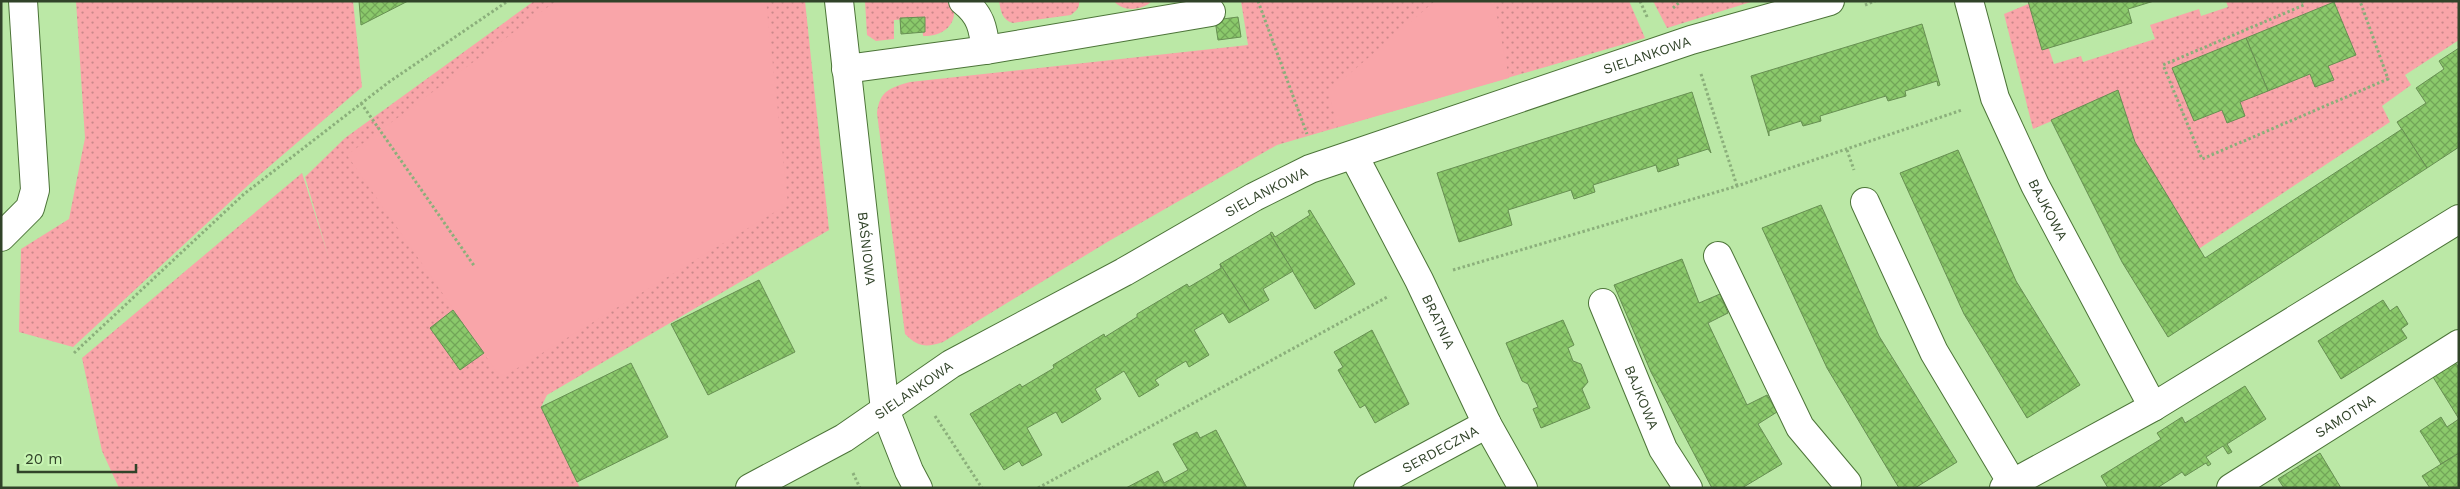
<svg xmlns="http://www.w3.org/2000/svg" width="2460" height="489" font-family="'Work Sans',sans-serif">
<defs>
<pattern id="grass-dots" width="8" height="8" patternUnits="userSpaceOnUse" patternTransform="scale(1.25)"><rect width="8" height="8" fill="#f9a5a9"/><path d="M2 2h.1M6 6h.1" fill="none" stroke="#ca888a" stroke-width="1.8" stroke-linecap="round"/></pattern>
<pattern id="building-cross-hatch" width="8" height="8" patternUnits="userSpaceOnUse" patternTransform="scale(1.25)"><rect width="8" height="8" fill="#8bc96b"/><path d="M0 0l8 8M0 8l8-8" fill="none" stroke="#72a558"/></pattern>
</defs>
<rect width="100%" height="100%" fill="#bbe8a6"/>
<g fill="url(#grass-dots)">
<path d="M76 1H353L362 87 257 177 73 347 19 332 21 249 69 219 85 138Z"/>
<path d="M534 1H805L829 230 547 395 541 407 580 488H119L102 451 82 358 302 173 328 255 305 177 345 138Z"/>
<path d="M865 1H946L954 9C956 27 940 37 923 36L922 18 894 20V39L876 41 867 35Z"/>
<path d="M999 1H1079C1080 8 1076 11 1071 15L1013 23C1002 20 1001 12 999 1Z"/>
<path d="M1114 1H1152C1142 11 1122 12 1114 1Z"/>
<path d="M1241 1H1629L1645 38 1277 145 1109 241 943 342C926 348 918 347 905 334L877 113C880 90 890 88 910 82L1248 45Z"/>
<path d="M1653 1H1754L1667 28Z"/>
<path d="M2226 1H2459V40L2405 75 2411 85 2382 106 2390 122 2191 254 2110 96 2033 129 2004 14 2033 2 2054 64 2081 56 2083 62 2155 39 2150 25 2199 9 2201 16 2228 7Z"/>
</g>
<g fill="#f9a5a9">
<path d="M556 1H766L788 204 501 378 347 155Z"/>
<path d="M1435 1H1494L1509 78 1338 127 1328 92Z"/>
</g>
<g fill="url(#building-cross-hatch)" stroke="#678f52">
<path d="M359 1H408L361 25Z"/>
<path d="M2028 1H2154L2128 9 2132 23 2042 50Z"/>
<path d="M2334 2 2356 55 2328 66 2334 80 2315 87 2310 74 2268 91 2246 38Z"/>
<path d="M925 17V32L901 34 900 18Z"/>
<path d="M1238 17 1241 37 1218 40 1215 20Z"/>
<path d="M1922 24 1940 85 1938 86 1937 81 1905 91 1906 96 1888 101 1886 96 1820 116 1821 121 1803 126 1801 121 1769 131V136L1751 76Z"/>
<path d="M2246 38 2268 91 2240 102 2245 116 2227 123 2222 110 2194 121 2172 68Z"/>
<path d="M2459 48V147L2427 168 2397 122 2426 103 2416 88 2444 69 2439 61Z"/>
<path d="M2118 90 2135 142 2205 258 2402 129 2427 168 2168 337 2122 262 2051 120Z"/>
<path d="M1692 92 1711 153 1708 149 1677 159 1679 165 1658 172 1656 165 1593 185 1595 192 1574 199 1571 190 1508 210 1512 225 1459 242 1437 173Z"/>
<path d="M1958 150 2016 281 2080 385 2027 418 1964 314 1900 173Z"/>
<path d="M1821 205 1879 336 1957 462 1915 488H1899L1827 368 1762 228Z"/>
<path d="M1310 210 1355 284 1315 309 1270 233 1272 232 1275 237 1310 215 1308 211Z"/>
<path d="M1270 234 1293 271 1263 289 1269 300 1250 311 1220 264Z"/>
<path d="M1682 259 1699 303 1720 294 1728 313 1708 323 1747 405 1767 395 1777 412 1758 424 1782 464 1742 488H1712L1651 372 1614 285Z"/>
<path d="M1220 264 1250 311 1229 323 1223 313 1194 330 1209 355 1189 367 1186 361 1171 370 1155 380 1159 385 1139 397 1124 371 1095 389 1101 399 1082 411 1062 423 1056 412 1027 428 1042 455 1022 466 1019 461 1004 470 970 414 1020 384 1022 387 1054 368 1053 365 1104 334 1105 337 1137 317V314L1187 284 1189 287 1221 268Z"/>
<path d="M759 280 795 352 708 395 671 324Z"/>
<path d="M2383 300 2390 311 2397 306 2408 324 2401 329 2407 338 2341 379 2318 341Z"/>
<path d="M453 310 484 353 460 370 430 328Z"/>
<path d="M1563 320 1574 345 1568 348 1573 361 1581 364 1588 382 1582 389 1590 408 1541 428 1533 409 1538 407 1528 384 1522 381 1506 343Z"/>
<path d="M1372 330 1409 404 1375 423 1365 405 1360 408 1338 370 1343 367 1334 352Z"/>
<path d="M2455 362 2459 368V419L2433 377Z"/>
<path d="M631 363 668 437 577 482 541 407Z"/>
<path d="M2245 386 2266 419 2227 444 2232 452 2228 454 2223 446 2206 457 2211 464 2208 466 2206 463 2185 476 2182 472 2157 488H2108L2101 476 2161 439 2157 433 2182 417 2185 423Z"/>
<path d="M2441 417 2447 427 2459 419V453L2441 464 2420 431Z"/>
<path d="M1216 430 1247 488H1126L1158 471 1164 483 1188 470 1173 444 1197 432 1200 438Z"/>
<path d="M2320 453 2341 488H2284L2278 479Z"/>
<path d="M2459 453V488H2430L2422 476Z"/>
</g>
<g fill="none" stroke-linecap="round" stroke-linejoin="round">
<g stroke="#4c7438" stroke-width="30">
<g id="minor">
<path id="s1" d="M839 1 885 410 909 471 918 488"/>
<path d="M963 1C981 15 983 28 986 50"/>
<path id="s2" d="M1969 1 1995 98 2035 185 2153 407 2459 219"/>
<path d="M846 69 986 50 1211 12"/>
<path id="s3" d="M1354 156 1419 280 1487 424 1523 488"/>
<path d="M1865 202 1934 352 2012 483"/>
<path d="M1 237 30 208 35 190 23 1"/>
<path d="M1718 256 1800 427 1847 483"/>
<path id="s4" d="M1603 303 1663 449 1688 488"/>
<path id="s5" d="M750 488 844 438 951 364 1124 272 1254 197 1310 169 1691 40 1830 1"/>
<path id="s6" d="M1368 488 1487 424"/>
<path d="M2004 488 2153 407"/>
<path id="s7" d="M2231 488 2459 344"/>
</g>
</g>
<g stroke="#8baf7b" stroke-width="3" stroke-dasharray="2.5 2.5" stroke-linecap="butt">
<path d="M1258 1 1307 134"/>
<path d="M1640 1 1648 19"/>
<path d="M2302 1 2304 5 2163 65 2202 159 2388 79 2360 1"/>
<path d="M1865 5 1875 1"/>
<path d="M1673 8 1681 1"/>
<path d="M1701 74 1737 186"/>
<path d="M361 103 475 267"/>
<path d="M1847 150 1854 170"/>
<path d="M1453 270 1737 186 1962 110"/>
<path d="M74 353 244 194 389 82 508 1"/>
<path d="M935 416 982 488"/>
<path d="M853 473 860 488"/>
<path d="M1038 488 1389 296"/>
</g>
<use href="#minor" stroke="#fff" stroke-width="28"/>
</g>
<g text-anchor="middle" stroke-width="5" stroke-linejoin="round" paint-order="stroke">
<g font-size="14" fill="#314329" stroke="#c8f5b3">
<text dy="5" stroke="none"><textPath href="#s5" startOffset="1001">SIELANKOWA</textPath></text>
<text dy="5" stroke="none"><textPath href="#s5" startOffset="596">SIELANKOWA</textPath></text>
<text dy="5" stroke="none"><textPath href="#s2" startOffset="224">BAJKOWA</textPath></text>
<text dy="5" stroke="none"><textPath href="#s1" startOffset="249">BAŚNIOWA</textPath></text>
<text dy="5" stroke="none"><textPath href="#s3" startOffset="186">BRATNIA</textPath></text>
<text dy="5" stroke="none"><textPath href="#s5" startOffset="191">SIELANKOWA</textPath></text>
<text dy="5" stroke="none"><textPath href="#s4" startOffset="102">BAJKOWA</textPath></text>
<text dy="5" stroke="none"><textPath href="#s7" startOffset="135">SAMOTNA</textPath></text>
<text dy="5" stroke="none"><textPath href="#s6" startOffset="82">SERDECZNA</textPath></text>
</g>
</g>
<rect width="2460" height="489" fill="none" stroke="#314329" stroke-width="5"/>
<path d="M18 464v8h118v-8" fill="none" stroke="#314329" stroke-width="2.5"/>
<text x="25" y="464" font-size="15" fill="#314329" stroke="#c8f5b3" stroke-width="4" paint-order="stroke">20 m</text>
</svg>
